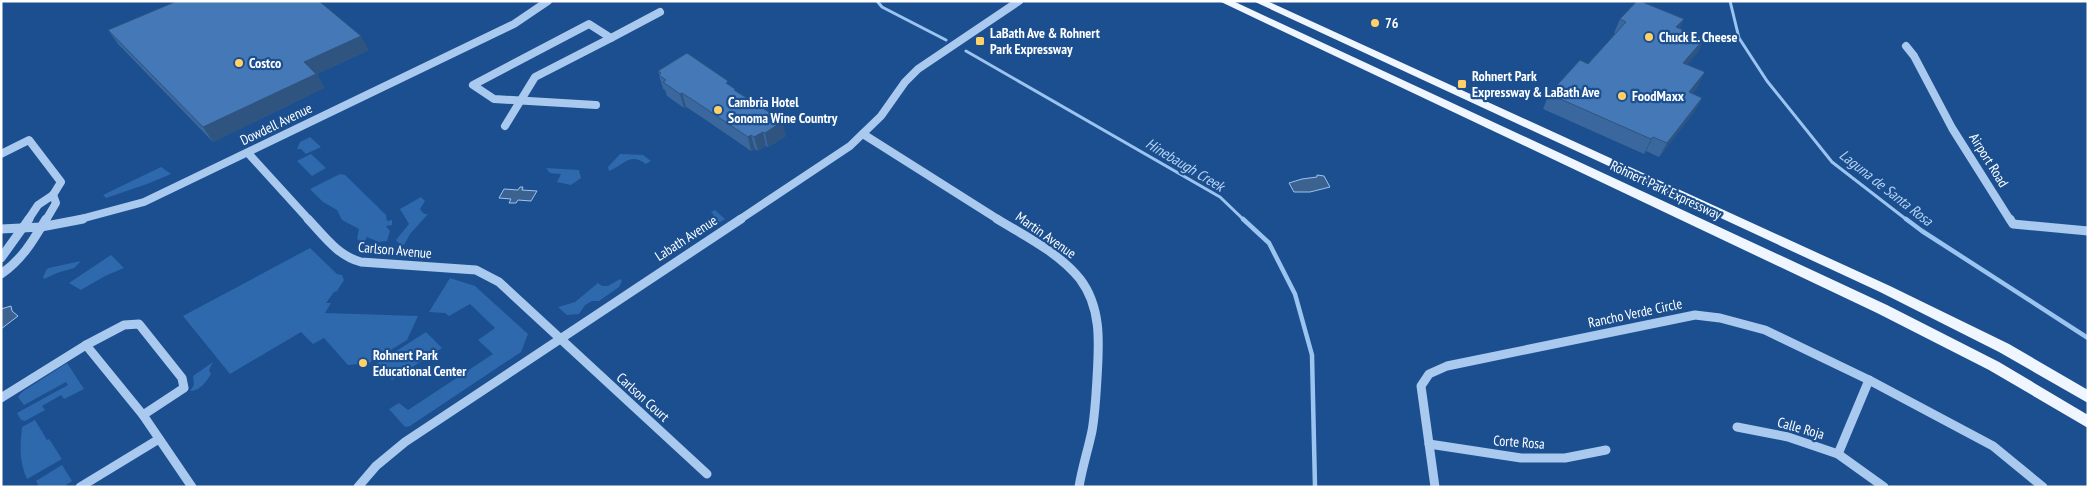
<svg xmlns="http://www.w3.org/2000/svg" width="2089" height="488" font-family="'PT Sans Narrow',sans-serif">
<rect width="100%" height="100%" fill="#1b4f8f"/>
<g fill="#2e69ad">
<path d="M310 137 321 147 306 154 301 149H297L300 142Z"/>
<path d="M311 154 326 168 312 176 297 161Z"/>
<path d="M620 154 643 155 651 161 646 164C629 152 625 165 609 171L608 167Z"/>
<path d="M161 167 171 174 147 184 106 198 103 195Z"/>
<path d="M546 168 579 170 581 178 571 185 557 182 561 174 550 173Z"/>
<path d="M340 174 345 175 386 215 387 221 392 220V225L386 226 390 231 387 241 379 242 367 237 364 243 357 239 359 229 342 220 337 210 323 202 310 189Z"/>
<path d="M421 197 425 201 420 209 424 214H428L410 234 404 245H400L396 240 409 224 400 209Z"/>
<path d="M715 210 725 219 682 247 677 246 692 236 689 233 690 232 694 234 710 224 706 220 714 215 711 212Z"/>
<path d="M310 248 337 274 342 275 344 280 337 291 334 292 326 303H331L325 313 418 316 407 340 369 363 348 365 324 338 313 344 301 332 230 374 183 316Z"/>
<path d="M111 255 124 268 105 276 81 290 69 283Z"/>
<path d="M81 261 74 268 57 273 44 279 43 277 47 269 49 268Z"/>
<path d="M450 278 475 286 528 334 521 352 410 426 405 427 389 409 399 403 408 410 493 354 478 340 495 328 470 304 449 316 445 313 429 312Z"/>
<path d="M620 279 622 281 619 287 599 301H592L585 305 579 314 567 315 558 307 575 302 598 283 602 286H608Z"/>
<path d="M426 332 442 348 392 380 376 364Z"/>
<path d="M213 362 209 370 211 374C206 382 200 391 190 391L194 385 193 376Z"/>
<path d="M67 363 84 389 64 399 61 395 42 406 45 410 25 421 21 420 17 413 68 385 66 382 24 405 18 397 22 392Z"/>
<path d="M35 420 47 440 49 439 62 459 27 479C19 461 20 447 22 427Z"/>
<path d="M62 465 72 481 63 487H39L36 481Z"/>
</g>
<g fill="#3c6290" stroke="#9cc4f0">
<path d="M1317 175 1324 176 1330 187 1310 192H1294L1289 183 1302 179 1317 177Z"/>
<path d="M520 187H523L522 190 537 191 531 201 518 200 516 203H509L511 199 499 198 504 189 518 190Z"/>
<path d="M11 306 12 311 18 316 1 329V309Z"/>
</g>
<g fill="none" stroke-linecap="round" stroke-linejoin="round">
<g stroke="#9cc4f0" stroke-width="3">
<path d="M877 1 882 7 946 40"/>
<path d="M1730 1 1739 38 1767 81 1832 162 1907 220"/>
<path d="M966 51 1220 197 1244 220"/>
</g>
<g stroke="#9cc4f0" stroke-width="4.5">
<path d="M1243 219 1269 243 1295 294 1312 355 1315 487"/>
<path d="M1906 219 1922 231 2088 338"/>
</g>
<g stroke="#a9c9ee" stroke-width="8">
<path d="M1906 46 1914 56 1952 128 2010 220"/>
<path d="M596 105 494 99 473 85 589 24 611 38 660 12"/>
<path d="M505 126 535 77 611 38"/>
<path d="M863 134 999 220"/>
<path d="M248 153 309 220"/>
<path d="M1 154 29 140 61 182 53 195 38 205 28 220"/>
<path d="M46 220 56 203 53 195"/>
<path d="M77 220 144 202 514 24 548 1"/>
<path d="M739 220 850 146 881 116 905 82 918 69 1019 1"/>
</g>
<g stroke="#a9c9ee" stroke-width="9">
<path d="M308 219C324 236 338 256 361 262L476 270 499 282 707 474"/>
<path d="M997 219C1025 236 1058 252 1080 279 1102 308 1099 344 1097 378 1096 396 1095 414 1092 431 1088 450 1082 468 1079 487"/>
<path d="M2010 219 2013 224 2088 231"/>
<path d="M1 229 41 227 83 219"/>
<path d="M1 258 29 219"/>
<path d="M1 274C22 260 34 239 46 219"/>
<path d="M86 345 143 415"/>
<path d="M1 398 86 345 124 325 139 324 182 378 184 388 143 415 192 487"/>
<path d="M1737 427 1788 437 1838 454 1869 380"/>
<path d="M1429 444 1521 458H1565L1606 450"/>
<path d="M1838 454 1884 487"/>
<path d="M80 487 159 439"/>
<path d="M358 487 376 466 405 442 741 219"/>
<path d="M1435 487 1421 386 1429 374 1447 366 1695 315 1720 318 1765 330 1869 380 1993 446 2043 487"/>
</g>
<g fill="#f0f6ff" fill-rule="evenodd">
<path d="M1219 1H1233L1887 305 1999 362 2088 415V428L1989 370 1877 313Z"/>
<path d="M1253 1H1267L1890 286 2009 344 2088 390V403L1999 352 1880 292Z"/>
</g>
</g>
<g fill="#3a679d">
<path d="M1620 19H1684L1679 29 1704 39 1697 53 1687 64 1698 86 1692 94 1702 98 1694 112 1659 157 1646 151 1644 154 1543 109 1549 94 1588 64 1615 34 1614 33Z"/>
<path d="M108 30 369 50 317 74 324 88 213 142 118 44Z"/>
<path d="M658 71 729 85 786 136 768 147 766 146 758 151 755 149 751 151 700 116 686 107 684 108 667 96 665 90 663 89 659 75V74Z"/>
</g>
<g fill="#305480">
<path d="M1684 19 1677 33 1676 27Z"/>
<path d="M361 36 369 50 317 74 324 88 213 142 203 127 304 62Z"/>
<path d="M1704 39 1697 53 1676 77 1683 63Z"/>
<path d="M1705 72 1698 86 1682 107 1689 92Z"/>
<path d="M682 93 686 107 684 108 680 94Z"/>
<path d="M1702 98 1694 112 1659 157 1667 143Z"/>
<path d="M783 121 786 136 768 147 765 133Z"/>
<path d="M763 132 766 146 758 151 754 137Z"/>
<path d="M751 135 755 149 751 151 748 137Z"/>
<path d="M1653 137 1646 151 1644 154 1651 139Z"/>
</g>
<g fill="#4478b7" stroke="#305480">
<path d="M177 1H319L361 36 304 62 316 74 203 127 108 30Z"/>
<path d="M1637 1H1640L1684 19 1676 27 1704 39 1683 63 1705 72 1689 92 1702 98 1667 143 1653 137 1651 139 1549 94 1580 60 1588 64 1626 22 1620 19Z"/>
<path d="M687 53 728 81 726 83 735 89 734 90 783 121 765 133 763 132 754 137 751 135 748 137 696 102 682 93 680 94 663 82 666 80 659 75 661 73 658 71Z"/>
</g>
<g fill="#ffd166" stroke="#1b4f8f" stroke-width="2">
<circle cx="1375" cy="23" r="5"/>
<circle cx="1649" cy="37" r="5"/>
<rect x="975" y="36" width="10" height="10" rx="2.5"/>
<circle cx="239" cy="63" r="5"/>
<rect x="1457" y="79" width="10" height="10" rx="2.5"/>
<circle cx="1622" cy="96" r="5"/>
<circle cx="718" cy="110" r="5"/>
<circle cx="363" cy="363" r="5"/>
</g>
<g text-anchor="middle" stroke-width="4.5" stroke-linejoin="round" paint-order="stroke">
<g font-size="14" font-weight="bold" fill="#fff" stroke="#1b4f8f" text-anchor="start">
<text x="1385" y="28">76</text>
<text x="990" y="38">LaBath Ave &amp; Rohnert<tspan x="990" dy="16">Park Expressway</tspan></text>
<text x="1659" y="42">Chuck E. Cheese</text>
<text x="249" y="68">Costco</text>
<text x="1472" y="81">Rohnert Park<tspan x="1472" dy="16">Expressway &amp; LaBath Ave</tspan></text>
<text x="1632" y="101">FoodMaxx</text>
<text x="728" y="107">Cambria Hotel<tspan x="728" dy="16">Sonoma Wine Country</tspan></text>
<text x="373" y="360">Rohnert Park<tspan x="373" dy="16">Educational Center</tspan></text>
</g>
<g font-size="14" fill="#fff" stroke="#1b4f8f">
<text transform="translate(276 124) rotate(-26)" y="5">Dowdell Avenue</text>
<text transform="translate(1989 160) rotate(58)" y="5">Airport Road</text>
<text transform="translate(1666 190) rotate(25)" y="5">Rohnert Park Expressway</text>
<text transform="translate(1046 235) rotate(35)" y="5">Martin Avenue</text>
<text transform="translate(686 238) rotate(-33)" y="5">Labath Avenue</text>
<text transform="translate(395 250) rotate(5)" y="5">Carlson Avenue</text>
<text transform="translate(1635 313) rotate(-12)" y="5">Rancho Verde Circle</text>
<text transform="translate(643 397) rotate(42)" y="5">Carlson Court</text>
<text transform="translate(1801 428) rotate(16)" y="5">Calle Roja</text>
<text transform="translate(1519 442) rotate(4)" y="5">Corte Rosa</text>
</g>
<g font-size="15" font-style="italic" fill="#b5d3f5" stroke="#1b4f8f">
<text transform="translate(1185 165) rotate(31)" y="5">Hinebaugh Creek</text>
<text transform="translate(1886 188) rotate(38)" y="5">Laguna de Santa Rosa</text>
</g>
</g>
<rect width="2089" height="488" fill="none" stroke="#ffffff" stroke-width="5"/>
</svg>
